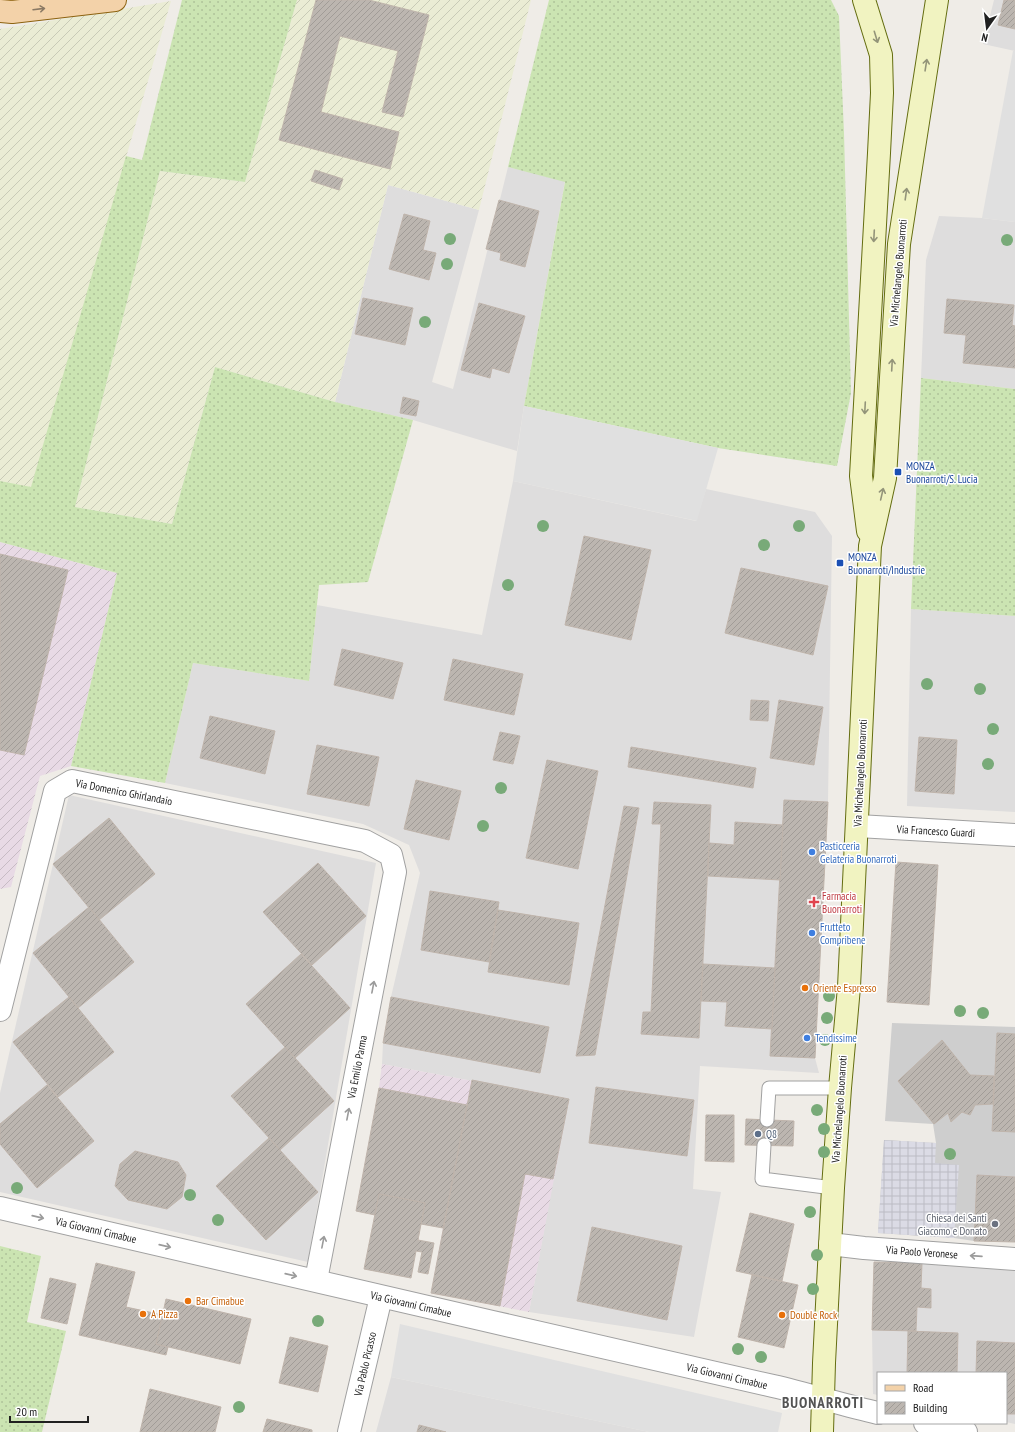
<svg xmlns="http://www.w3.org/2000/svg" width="1015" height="1432" font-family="'PT Sans Narrow',sans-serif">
<defs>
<pattern id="industrial-furrows" width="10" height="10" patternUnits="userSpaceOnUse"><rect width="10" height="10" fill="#e8dae5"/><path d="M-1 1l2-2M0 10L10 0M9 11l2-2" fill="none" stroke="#c7bbc4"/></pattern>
<pattern id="farmland-furrows" width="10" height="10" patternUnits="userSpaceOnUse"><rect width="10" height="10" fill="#eaecd4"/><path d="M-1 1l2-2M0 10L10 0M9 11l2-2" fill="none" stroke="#c8cab6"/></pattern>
<pattern id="grass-dots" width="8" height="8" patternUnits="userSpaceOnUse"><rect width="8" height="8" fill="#cbe4b2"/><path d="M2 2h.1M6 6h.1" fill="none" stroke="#aec399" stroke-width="1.8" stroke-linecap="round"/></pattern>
<pattern id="plaza-grid" width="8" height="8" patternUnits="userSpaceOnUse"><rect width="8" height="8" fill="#dbdbe5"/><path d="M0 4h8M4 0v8" fill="none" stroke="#bcbcc4"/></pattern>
<pattern id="building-hatch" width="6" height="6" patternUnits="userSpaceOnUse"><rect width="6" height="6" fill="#bcb6b0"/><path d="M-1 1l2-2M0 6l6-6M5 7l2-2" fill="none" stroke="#a19c97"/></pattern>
</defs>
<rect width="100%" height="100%" fill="#efece7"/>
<g fill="#dedddd">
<path d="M994 0H1015V51L983 44Z"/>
<path d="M508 167 565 181 524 406 517 451 413 420 335 402 388 185 479 210 432 382 453 389Z"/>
<path d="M939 216 982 218 1015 222V389L921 378 926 260Z"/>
<path d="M513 481 696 521 706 489 815 512 832 536 828 802 815 1058 819 1073 700 1066 693 1189 721 1192 694 1337 529 1312 568 1099 382 1064 383 1043 391 997 420 873 409 845 363 824 165 783 193 663 309 681 317 605 482 635Z"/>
<path d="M911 609 1015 616V812L907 806Z"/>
<path d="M69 795 376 863 308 1262 0 1192V1093Z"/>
<path d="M874 1262 922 1263 1015 1271V1424L1006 1422V1373H878V1395L873 1394 872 1330Z"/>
<path d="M391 1377 649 1432H376Z"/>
</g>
<g fill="url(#industrial-furrows)">
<path d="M0 542 117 573 71 766 40 776 11 887 0 889Z"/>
<path d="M382 1064 569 1099 529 1312 431 1293 443 1228 356 1211 379 1088Z"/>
</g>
<path fill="#cecece" d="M892 1023 1015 1027V1242L974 1241 954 1238 878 1233 884 1140 936 1143 933 1124 885 1121Z"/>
<g fill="url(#farmland-furrows)">
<path d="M297 0H531L479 210 388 185 335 402 215 367 172 524 75 507 160 171 245 182Z"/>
<path d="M171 1 31 488 0 481V29Z"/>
</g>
<g fill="url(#grass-dots)">
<path d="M182 0H297L245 182 160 171 75 507 172 524 215 367 335 402 413 420 368 582 319 585 309 681 193 663 165 783 71 766 117 573 0 542V481L31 487 126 156 142 160Z"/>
<path d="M549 0H831L839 16 844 133 851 393 837 466 718 448 524 406 565 182 508 167Z"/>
<path d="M921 378 1015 389V616L911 609Z"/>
<path d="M0 1246 41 1256 27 1322 66 1331 42 1432H0Z"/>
</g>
<g fill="#e0e0e0">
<path d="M1013 51H1015V222L982 218Z"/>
<path d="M524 406 718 448 697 521 513 481Z"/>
<path d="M400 1324 782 1413 778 1432H649L391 1377Z"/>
</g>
<path fill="url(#plaza-grid)" d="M884 1140 936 1143 935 1163 959 1165 954 1238 878 1233Z"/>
<g fill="url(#building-hatch)" stroke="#bfb4ab">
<path d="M316 0H369L429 15 403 117 382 112 398 51 340 36 321 112 399 132 390 169 279 140Z"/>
<path d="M1004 0H1015V29L998 25Z"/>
<path d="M315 170 343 179 339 190 311 181Z"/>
<path d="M499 200 539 211 525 267 500 260 501 253 486 249Z"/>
<path d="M404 214 430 221 423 250 436 253 429 280 389 269Z"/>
<path d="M363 298 413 308 405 345 355 334Z"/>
<path d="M947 299 1014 305 1012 325 1015 326V368L963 363 966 335 944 333Z"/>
<path d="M479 303 525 316 509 373 492 368 490 378 461 370Z"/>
<path d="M403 397 419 401 416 416 400 413Z"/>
<path d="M584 536 651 550 631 640 565 625Z"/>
<path d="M0 554 68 570 24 755 0 750Z"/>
<path d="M741 568 828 586 813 655 725 633Z"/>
<path d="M342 649 403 663 393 699 334 685Z"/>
<path d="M453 659 523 674 514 715 444 700Z"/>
<path d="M751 700 769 701 768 721 750 720Z"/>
<path d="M779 700 823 707 814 765 770 758Z"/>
<path d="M210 716 275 731 265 774 200 758Z"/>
<path d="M500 732 520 736 513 764 493 760Z"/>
<path d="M919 737 957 740 954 794 915 791Z"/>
<path d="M317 745 379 757 369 806 307 794Z"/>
<path d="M631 747 756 768 753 788 628 767Z"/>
<path d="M547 760 598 771 578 869 526 858Z"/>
<path d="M416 780 461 791 449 840 404 829Z"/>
<path d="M784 800 828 802 815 1058 770 1056Z"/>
<path d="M654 802 711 805 699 1038 641 1034 643 1012H651L661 824H652Z"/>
<path d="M624 806 639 808 595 1055 576 1056Z"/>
<path d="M109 818 155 874 99 920 53 864Z"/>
<path d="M735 822 783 825 780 880 708 876 709 843 734 845Z"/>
<path d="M896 862 938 865 929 1005 887 1002Z"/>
<path d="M318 863 366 916 312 965 263 912Z"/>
<path d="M430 891 499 902 489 962 421 950Z"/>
<path d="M89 907 134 962 78 1008 33 953Z"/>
<path d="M498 910 579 923 569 985 488 972Z"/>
<path d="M301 954 350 1008 295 1058 246 1004Z"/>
<path d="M703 964 775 968 772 1029 725 1026 727 1002 701 1001Z"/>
<path d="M69 997 114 1052 58 1097 13 1042Z"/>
<path d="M391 997 549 1027 540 1073 383 1043Z"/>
<path d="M997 1033 1015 1034V1132L992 1131Z"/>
<path d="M942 1040 970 1075 994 1076 993 1104 975 1105 970 1115 962 1112 951 1122 948 1113 934 1124 898 1081Z"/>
<path d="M285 1047 334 1101 280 1150 231 1096Z"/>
<path d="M472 1080 569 1099 553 1179 525 1174 500 1306 431 1293Z"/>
<path d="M47 1085 94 1141 37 1188 0 1144V1124Z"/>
<path d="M596 1087 694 1100 687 1156 589 1143Z"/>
<path d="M379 1088 467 1105 443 1228 421 1224 425 1203 379 1194 375 1215 356 1211Z"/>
<path d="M706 1115H734V1162L705 1161Z"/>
<path d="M746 1119 794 1121 793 1146 745 1145Z"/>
<path d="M269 1138 318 1192 266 1240 216 1186Z"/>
<path d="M135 1151 178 1162 186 1175 182 1197 167 1209 128 1200 115 1186 120 1164Z"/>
<path d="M977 1175 1015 1177V1242L974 1241Z"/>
<path d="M379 1194 425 1203 418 1240 434 1243 428 1274 418 1272 422 1252 416 1251 411 1278 364 1269Z"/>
<path d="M750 1213 794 1224 782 1281 736 1271Z"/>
<path d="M592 1227 682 1246 667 1320 577 1301Z"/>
<path d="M874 1262 922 1263 921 1288 931 1289V1308L917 1307 916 1331 872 1330Z"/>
<path d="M96 1263 135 1272 126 1307 163 1315 156 1344 168 1347 166 1355 79 1335Z"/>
<path d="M752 1275 798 1285 784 1348 738 1337Z"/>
<path d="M50 1278 76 1284 67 1324 41 1318Z"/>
<path d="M166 1299 251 1319 240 1364 156 1344Z"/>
<path d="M908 1331 958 1333 957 1373H907Z"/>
<path d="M290 1337 328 1346 318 1392 279 1383Z"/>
<path d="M977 1341 1015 1343V1414H1006V1373H976Z"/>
<path d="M150 1389 221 1407 215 1432H140Z"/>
<path d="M267 1419 312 1430V1432H263Z"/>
<path d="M419 1425 446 1432H417Z"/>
</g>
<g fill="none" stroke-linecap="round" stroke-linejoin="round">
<g stroke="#a1a1a1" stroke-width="15">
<g id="lane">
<path d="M767 1120 769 1088H840"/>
<path d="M764 1145 762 1179 833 1188"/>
</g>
</g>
<g stroke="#a1a1a1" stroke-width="24">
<g id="street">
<path d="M858 826 1015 835"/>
<path d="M0 1010 55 791 72 781 365 841 391 855 395 872 316 1280"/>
<path d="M0 1208C258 1267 515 1328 773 1386 808 1394 843 1405 878 1413"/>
<path d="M830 1244 864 1248 1015 1259"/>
<path d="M925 1423 966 1432"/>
<path d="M349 1432 381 1297"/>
</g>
</g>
<g stroke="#646d10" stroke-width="24">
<g id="secondary">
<path d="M864 0 881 55 882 93 879 153 861 476 868 531"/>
<path d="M822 1432 824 1363 833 1188 840 1088 849 987 870 546 885 478 899 244 937 0"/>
</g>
</g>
<g stroke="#8c620f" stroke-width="24">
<path id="primary" d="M0 11 12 12 115 0"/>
</g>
<use href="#lane" stroke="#fff" stroke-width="13"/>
<use href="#street" stroke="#fff" stroke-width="22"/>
<use href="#secondary" stroke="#f1f3c1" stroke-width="22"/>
<use href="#primary" stroke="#f3d2a9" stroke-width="22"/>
</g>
<g fill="#78aa78">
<circle cx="450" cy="239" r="6"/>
<circle cx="1007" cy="240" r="6"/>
<circle cx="447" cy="264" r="6"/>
<circle cx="425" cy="322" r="6"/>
<circle cx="543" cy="526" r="6"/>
<circle cx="799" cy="526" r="6"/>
<circle cx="764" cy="545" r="6"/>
<circle cx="508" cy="585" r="6"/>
<circle cx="927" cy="684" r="6"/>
<circle cx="980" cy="689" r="6"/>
<circle cx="993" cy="729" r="6"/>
<circle cx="988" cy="764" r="6"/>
<circle cx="501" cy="788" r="6"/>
<circle cx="483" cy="826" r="6"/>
<circle cx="829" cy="996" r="6"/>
<circle cx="960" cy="1011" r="6"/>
<circle cx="983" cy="1013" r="6"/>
<circle cx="827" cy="1018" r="6"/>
<circle cx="825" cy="1040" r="6"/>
<circle cx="817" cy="1110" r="6"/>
<circle cx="824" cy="1129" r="6"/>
<circle cx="824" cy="1152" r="6"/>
<circle cx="950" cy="1154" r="6"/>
<circle cx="17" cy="1188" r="6"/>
<circle cx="190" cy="1195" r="6"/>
<circle cx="810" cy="1212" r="6"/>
<circle cx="218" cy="1220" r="6"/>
<circle cx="817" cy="1255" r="6"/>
<circle cx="813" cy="1289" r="6"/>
<circle cx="318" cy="1321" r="6"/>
<circle cx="738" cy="1349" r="6"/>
<circle cx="761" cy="1357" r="6"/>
<circle cx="239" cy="1407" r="6"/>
</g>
<defs><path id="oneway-shaft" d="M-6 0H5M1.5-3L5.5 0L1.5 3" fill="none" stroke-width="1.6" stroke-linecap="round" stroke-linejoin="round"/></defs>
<use stroke="#8a7964" href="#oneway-shaft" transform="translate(39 9) rotate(-7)"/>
<g stroke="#939479">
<use href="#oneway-shaft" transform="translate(876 37) rotate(73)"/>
<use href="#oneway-shaft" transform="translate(926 65) rotate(-81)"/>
<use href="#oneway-shaft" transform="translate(906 194) rotate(-82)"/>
<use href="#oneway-shaft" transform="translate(874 236) rotate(93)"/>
<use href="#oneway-shaft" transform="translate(892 365) rotate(-87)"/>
<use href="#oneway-shaft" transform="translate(865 408) rotate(93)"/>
<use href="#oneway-shaft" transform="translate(882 494) rotate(-77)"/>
</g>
<g stroke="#9b9b9b">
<use href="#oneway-shaft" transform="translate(373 987) rotate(-79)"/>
<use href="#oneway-shaft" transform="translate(348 1114) rotate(-79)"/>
<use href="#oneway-shaft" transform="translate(38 1217) rotate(13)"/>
<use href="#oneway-shaft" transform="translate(323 1242) rotate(-79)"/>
<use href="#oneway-shaft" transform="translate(165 1246) rotate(13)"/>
<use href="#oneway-shaft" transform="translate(976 1256) rotate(-176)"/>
<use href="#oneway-shaft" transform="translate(291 1275) rotate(13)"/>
</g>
<g fill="#1a4fb4" stroke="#fff" stroke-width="1.5">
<rect x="894" y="468" width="8" height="8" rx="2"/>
<rect x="836" y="559" width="8" height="8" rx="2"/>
</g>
<g fill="#3f7fe0" stroke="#fff" stroke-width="1.5">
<circle cx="812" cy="852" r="4"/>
<circle cx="812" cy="933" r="4"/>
<circle cx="807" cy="1038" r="4"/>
</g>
<path fill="#e0444e" stroke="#fff" stroke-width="1.5" d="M812 896h4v4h4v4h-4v4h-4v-4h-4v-4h4z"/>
<g fill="#e8710a" stroke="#fff" stroke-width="1.5">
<circle cx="805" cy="988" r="4"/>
<circle cx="188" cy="1301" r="4"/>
<circle cx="143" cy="1314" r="4"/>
<circle cx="782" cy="1315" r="4"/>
</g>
<circle fill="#5c6f8a" stroke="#fff" stroke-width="1.5" cx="758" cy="1134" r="4"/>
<circle fill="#6b7280" stroke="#fff" stroke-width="1.5" cx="995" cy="1224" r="4"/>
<g text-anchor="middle" stroke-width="3" stroke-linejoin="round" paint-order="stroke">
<g font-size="11" fill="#202020" stroke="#fff">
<text transform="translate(898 273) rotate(-85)" y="4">Via Michelangelo Buonarroti</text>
<text transform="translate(860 773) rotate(-87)" y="4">Via Michelangelo Buonarroti</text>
<text transform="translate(124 792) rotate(11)" y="4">Via Domenico Ghirlandaio</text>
<text transform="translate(936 831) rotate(3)" y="4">Via Francesco Guardi</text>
<text transform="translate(357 1067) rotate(-79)" y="4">Via Emilio Parma</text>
<text transform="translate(839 1109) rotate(-86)" y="4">Via Michelangelo Buonarroti</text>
<text transform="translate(96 1230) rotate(13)" y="4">Via Giovanni Cimabue</text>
<text transform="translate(922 1252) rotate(4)" y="4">Via Paolo Veronese</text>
<text transform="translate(411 1304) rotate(13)" y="4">Via Giovanni Cimabue</text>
<text transform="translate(365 1364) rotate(-77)" y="4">Via Pablo Picasso</text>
<text transform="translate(727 1376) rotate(13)" y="4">Via Giovanni Cimabue</text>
</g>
<g font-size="11" fill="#164399" stroke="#fff" text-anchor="start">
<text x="906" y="470">MONZA<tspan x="906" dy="13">Buonarroti/S. Lucia</tspan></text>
<text x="848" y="561">MONZA<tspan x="848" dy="13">Buonarroti/Industrie</tspan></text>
</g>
<g font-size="11" fill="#366cbe" stroke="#fff" text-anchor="start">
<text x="820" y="850">Pasticceria<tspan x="820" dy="13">Gelateria Buonarroti</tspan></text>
<text x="820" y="931">Frutteto<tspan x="820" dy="13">Compribene</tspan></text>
<text x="815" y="1042">Tendissime</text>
</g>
<g font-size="11" fill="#be3a42" stroke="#fff" text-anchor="start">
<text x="822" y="900">Farmacia<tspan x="822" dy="13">Buonarroti</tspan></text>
</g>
<g font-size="11" fill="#c56008" stroke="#fff" text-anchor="start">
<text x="813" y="992">Oriente Espresso</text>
<text x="196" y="1305">Bar Cimabue</text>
<text x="151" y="1318">A Pizza</text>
<text x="790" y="1319">Double Rock</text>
</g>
<g font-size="11" fill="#4e5e75" stroke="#fff" text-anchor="start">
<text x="766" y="1138">Q8</text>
</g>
<g font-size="11" fill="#5b616d" stroke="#fff" text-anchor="end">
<text x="987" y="1222">Chiesa dei Santi<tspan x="987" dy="13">Giacomo e Donato</tspan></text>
</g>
<g font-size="15" font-weight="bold" letter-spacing="1" fill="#535353" stroke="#fff">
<text x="823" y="1408">BUONARROTI</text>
</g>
</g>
<rect x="877" y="1372" width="130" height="52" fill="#ffffff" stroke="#a6a6a6"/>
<rect x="885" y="1385" width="20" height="6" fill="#f3d2a9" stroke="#a6a6a6"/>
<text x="913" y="1392" font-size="12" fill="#202020">Road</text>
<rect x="885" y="1402" width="20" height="12" fill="url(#building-hatch)" stroke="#a6a6a6"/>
<text x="913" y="1412" font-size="12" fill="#202020">Building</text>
<g transform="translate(987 28) rotate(194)" stroke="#ffffff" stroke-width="3" paint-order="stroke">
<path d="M0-3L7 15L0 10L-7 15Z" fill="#202020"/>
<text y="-6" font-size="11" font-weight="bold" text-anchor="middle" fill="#202020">N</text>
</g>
<path d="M10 1416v6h78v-6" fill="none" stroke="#202020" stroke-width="2"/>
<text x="16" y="1416" font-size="12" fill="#202020" stroke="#ffffff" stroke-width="3" paint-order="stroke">20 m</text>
</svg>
